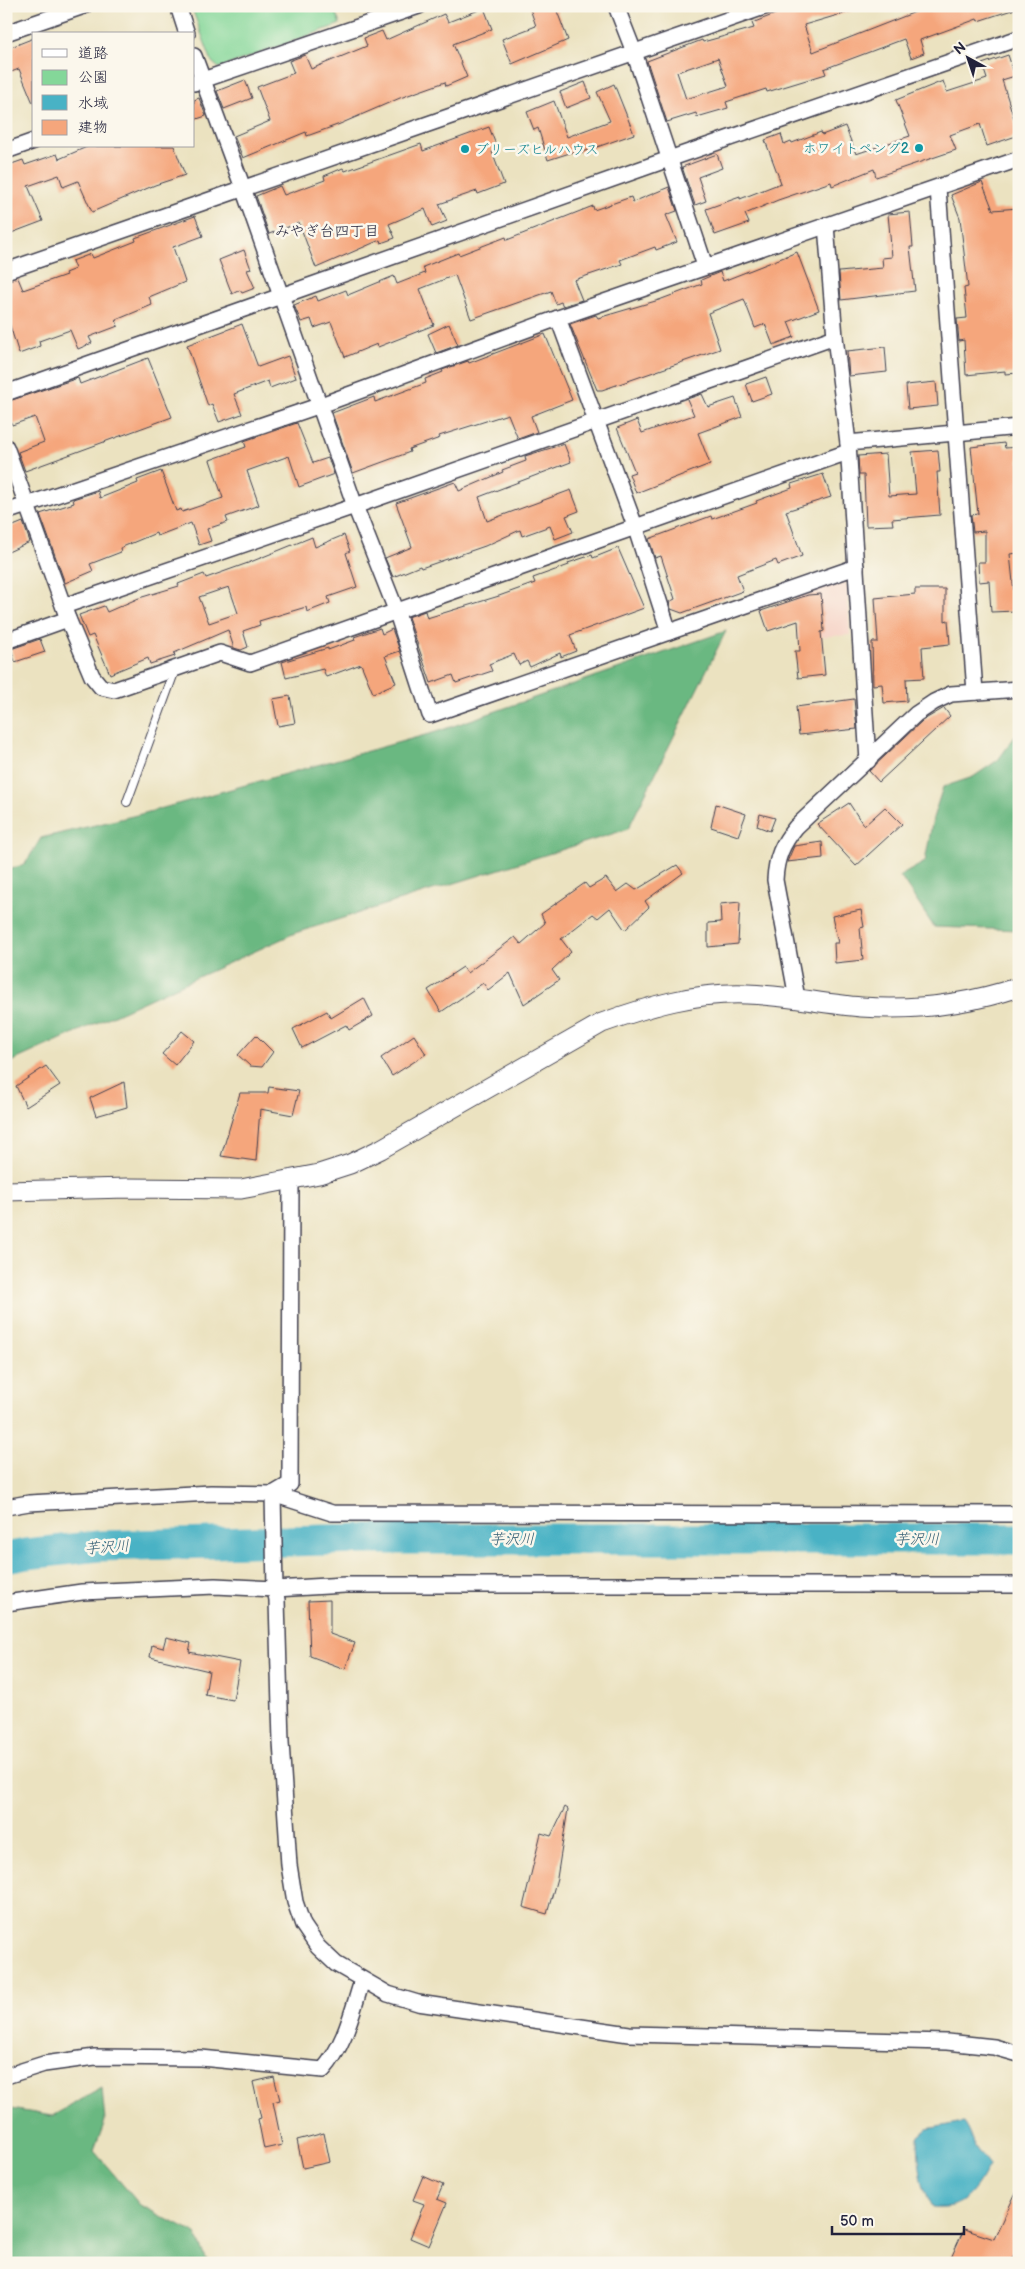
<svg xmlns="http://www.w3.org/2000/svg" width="1025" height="2269" font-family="'Balsamiq Sans','Klee One',sans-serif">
<rect width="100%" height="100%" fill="#fbf7ec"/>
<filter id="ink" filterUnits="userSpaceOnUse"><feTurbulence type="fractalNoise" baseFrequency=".02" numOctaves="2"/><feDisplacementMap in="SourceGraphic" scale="10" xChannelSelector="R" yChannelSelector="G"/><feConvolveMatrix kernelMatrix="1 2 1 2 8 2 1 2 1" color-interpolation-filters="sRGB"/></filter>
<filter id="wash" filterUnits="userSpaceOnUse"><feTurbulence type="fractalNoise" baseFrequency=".0096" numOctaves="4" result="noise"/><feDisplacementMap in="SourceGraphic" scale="20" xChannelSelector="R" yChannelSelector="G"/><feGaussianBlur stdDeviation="1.12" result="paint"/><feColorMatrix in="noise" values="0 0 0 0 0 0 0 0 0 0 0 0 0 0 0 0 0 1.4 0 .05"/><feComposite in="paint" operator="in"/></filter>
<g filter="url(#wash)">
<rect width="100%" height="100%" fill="#ebe2c0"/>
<path fill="#f6d1c5" d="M836 576 847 584 850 635 798 638 797 595Z"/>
<path fill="#84d799" stroke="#537c6a" d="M191 6H333L340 24 219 68 212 62Z"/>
<g fill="#6bb881" stroke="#466d5e">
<path d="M726 631 628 829 295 933 6 1064V871L25 864 41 838 145 813 436 732Z"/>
<path d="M1019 731V930L934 927 900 876 925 862 933 818 943 787 973 777 998 760Z"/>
<path d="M102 2088 105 2121 94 2151 140 2205 196 2234 208 2263H6V2108L52 2116Z"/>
</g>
<path fill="#48b2c5" stroke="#356a80" d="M963 2122C969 2130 970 2136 974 2145 978 2153 985 2157 989 2166 975 2191 965 2210 933 2207 919 2182 919 2164 918 2137L927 2129Z"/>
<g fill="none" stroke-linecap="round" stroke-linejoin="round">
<path stroke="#48b2c5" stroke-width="31" d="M6 1558 26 1554 99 1546 364 1539H1019"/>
</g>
<g id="blocks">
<g fill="#f5a67c" fill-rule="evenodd">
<path d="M529 6H555L568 40 512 64 502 39 536 26Z"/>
<path d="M796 6H855V10L804 25 813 52 928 7 929 12 944 6H1015V9L978 21 977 19 920 40 924 53 911 58 904 39 824 69 826 74 767 92 766 89 726 102 728 108 697 117 696 113 667 122 647 61 702 40 703 42 754 28 752 23ZM718 58 728 86 686 99 677 72Z"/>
<path d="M484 8 492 29 453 44 467 77 446 86 445 82 400 98 340 124 307 136 306 132 243 158 234 136 270 121 257 87 294 73 289 61 305 55 311 69 367 46 364 38 382 31 386 40 444 14 448 22Z"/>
<path d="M34 38V103H33L19 69 6 74V49Z"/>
<path d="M1008 55 1015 76 1002 80 1019 135 987 146 980 124 950 135 956 150 876 177 874 169 832 186 831 182 778 200 745 214 749 223 715 235 706 209 740 197V199L781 183 765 140 781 134 784 144 791 141 792 143 821 132 822 135 845 126 856 154 910 136 896 100 943 81 947 92 987 79 982 64Z"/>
<path d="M245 80 252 98 224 109 217 91Z"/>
<path d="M585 82 591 98 566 108 560 92Z"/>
<path d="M614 84 634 134 580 153 579 150 548 160 538 128 534 130 527 112 554 101 567 137 610 121 597 92Z"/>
<path d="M199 98 206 116 194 120V100Z"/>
<path d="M489 127 498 150 492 152 504 184 478 194 477 191 439 204 447 221 432 227 425 209 389 224 395 238 381 243 380 240 316 268 299 223 269 234 256 196 280 186 284 195 325 180 324 176 343 168 345 171 421 144 423 151Z"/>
<path d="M89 146H174L185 175 155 185 92 212 78 181 63 187 59 175 28 186 43 221 6 235V166L23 160 25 165 57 154 59 159Z"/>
<path d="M717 154 722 168 698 177 706 201 695 205 682 167Z"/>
<path d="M982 182 993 210 1019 208V226L1017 227 1019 373 1005 374V371L966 375 964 340 959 341 957 319 967 318 964 288 968 287 960 218 951 195Z"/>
<path d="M669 187 677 211 666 215 677 242 656 250 655 247 620 260 622 264 574 280 582 300 563 306 561 302 556 304 551 291 471 319 455 275 420 289 434 325 378 347 377 344 345 357 331 322 314 328 311 319 301 322 294 305 316 296 318 301 346 290 348 295 394 276 397 284 425 273 423 267 458 253 459 255 506 237 507 240 593 206 594 210 631 197 633 202Z"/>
<path d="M910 212 913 247H910L915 291 841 300 839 272 883 268 882 258 892 257 888 214Z"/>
<path d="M195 216 203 236 173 247 185 282 149 297 152 305 116 320 118 326 89 337 92 343 78 349 70 330 39 341 40 346 19 354 6 313V282L18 278 23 290 66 275 65 273 75 269 72 261 91 254 93 258 136 241 135 238Z"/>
<path d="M244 250 251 269 247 270 255 288 242 293 240 290 232 294 219 260Z"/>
<path d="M797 252 819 310 788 322 794 337 773 345 765 324 755 328 744 299 708 313 720 349 602 390H597L570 324 596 315 598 318 659 300 702 284 701 280 720 272 723 281Z"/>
<path d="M242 324 258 367 288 356 296 378 270 388 268 381 234 394 242 414 219 422 212 404 208 406 187 345Z"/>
<path d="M449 324 458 345 436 353 428 334Z"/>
<path d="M545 334 572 400 531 416 537 432 518 439 508 414 439 436 440 438 409 449 410 452 353 473 332 413 374 397 375 402 426 383 425 379 443 372 442 370 468 361 469 363Z"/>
<path d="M885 347 887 372 849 376 847 351Z"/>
<path d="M148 358 172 417 25 471 18 452 44 442 35 417 12 425 6 410V402L78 378 80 384Z"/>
<path d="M766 377 772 394 752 401 746 384Z"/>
<path d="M936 382 938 406 908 409 906 385Z"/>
<path d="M702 394 708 407 735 398 742 417 698 433 710 464 636 493 629 474 635 472 617 428 637 420 642 433 694 415 687 399Z"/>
<path d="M297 423 313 463 328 458 334 474 299 487 289 456 247 471 259 505 226 517 228 522 207 529 211 541 199 545 191 523 157 536 156 533 120 548 121 552 90 564 93 571 65 583 40 514 74 503 73 499 98 491 100 498 138 483 137 480 161 471 176 511 181 509 182 512 223 498 210 460 246 447 244 441Z"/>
<path d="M1004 443 1005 448 1019 447V553L1010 554 1016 611 991 612 989 581 979 582 978 562H985V531L973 532 971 515 978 514 971 447Z"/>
<path d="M564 444 571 462 479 497 487 521 571 490 579 511 566 516 573 532 555 539 550 526 522 536 520 530 485 546 421 568 420 566 393 577 385 558 412 547 396 503 455 482 459 491 503 472 502 470 526 461 525 456Z"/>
<path d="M938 450 940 472H937L940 515 892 519 893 525 866 526 864 475H859L858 456 886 454 889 496 916 494 912 452Z"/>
<path d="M823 474 831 497 786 511 802 556 778 565 776 560 737 575 743 591 682 613 671 609 669 602 675 599 661 556 655 558 649 539 711 516 712 519 757 503 756 501 792 488 791 484Z"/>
<path d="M23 522 30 542 6 553V529Z"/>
<path d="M344 535 350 551 346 553 357 587 328 597 330 603 307 612 306 607 259 621 260 625 243 631 248 647 241 650 234 648 228 630 174 653 175 656 150 664 148 658 110 674 93 635 88 637 79 615 104 606 107 612 139 598 179 586 178 584 204 574 206 578 248 563 312 537 315 547ZM229 587 238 613 209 623 199 597Z"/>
<path d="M618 548 644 608 570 635 576 651 561 657 560 653 530 667 527 661 519 665 514 654 489 664 492 671 456 683 453 675 431 683 408 617 425 611 427 618 499 596 535 583 533 578 569 565 568 563 592 555 593 558Z"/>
<path d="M915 589H945V621L948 620 950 644 922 647 924 678 906 679 907 701 884 703 882 684 873 685 872 642H878L875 598 915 594Z"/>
<path d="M821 594 824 631 821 632 825 675 798 678 795 651H800L798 621 768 631 761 611 808 595Z"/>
<path d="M380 628 382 634 392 629 400 651 385 656 396 683 373 693 361 664 326 677 323 669 286 678 282 662 328 648V650L355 640 354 637Z"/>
<path d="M40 639 45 652 15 662 11 649Z"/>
<path d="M290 696 295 723 278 726 273 699Z"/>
<path d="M854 699 857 729 799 735 796 707Z"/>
<path d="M944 708 950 716 879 782 869 771 922 721Z"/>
<path d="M849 803 864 826 885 807 902 824 856 866 817 824Z"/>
<path d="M716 804 746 814 738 836 711 827Z"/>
<path d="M760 814 775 818 770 831 757 826Z"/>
<path d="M822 842 823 858 787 862 794 846Z"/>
<path d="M677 865 683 873 645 901 649 907 625 930 610 908 598 918 593 914 561 939 571 952 552 970 559 980 524 1004 510 973 488 990 483 983 441 1012 428 990 463 967 467 973 515 937 521 944 545 923 541 914 585 883 589 888 606 878 617 892 628 884 636 890Z"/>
<path d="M740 902 738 944 708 947V923L721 922 720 904Z"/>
<path d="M861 910 864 927 860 928 863 960 835 963 834 943H838L832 916Z"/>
<path d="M364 998 373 1016 349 1030 346 1025 302 1048 293 1029 327 1011 331 1018Z"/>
<path d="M182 1031 194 1041 175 1065 162 1054Z"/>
<path d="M256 1035 273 1052 262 1067 250 1066 238 1055Z"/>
<path d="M414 1035 426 1054 392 1076 381 1058Z"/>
<path d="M46 1066 60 1085 26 1107 16 1086Z"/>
<path d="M124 1082 127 1107 96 1116 90 1098Z"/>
<path d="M269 1087 299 1091 293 1115 260 1109 256 1161 221 1156 240 1093H268Z"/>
<path d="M330 1600V1634L355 1643 345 1669 310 1656 308 1601Z"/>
<path d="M166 1637 191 1643 189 1652 240 1662 233 1700 205 1695 209 1671 150 1657 152 1645 163 1648Z"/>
<path d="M565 1807 568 1809 557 1878 547 1914 523 1907 541 1833 551 1836Z"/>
<path d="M274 2077 280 2100 273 2102 282 2145 264 2149 258 2119 261 2118 253 2082Z"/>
<path d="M324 2133 330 2162 303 2168 297 2140Z"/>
<path d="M423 2176 443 2185 437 2199 447 2203 429 2246 410 2238 424 2204 413 2200Z"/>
<path d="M1019 2186V2248L1010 2263H977L951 2258 964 2229 994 2239Z"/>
</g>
</g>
</g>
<g filter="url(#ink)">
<use href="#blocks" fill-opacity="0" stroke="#403f4f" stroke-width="1"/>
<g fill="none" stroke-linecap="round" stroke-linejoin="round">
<g stroke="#403f4f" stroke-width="10">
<path id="service" d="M127 802 175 670"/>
</g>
<g stroke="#403f4f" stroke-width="18">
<g id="minor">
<path d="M178 6 187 34"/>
<path d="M616 6 634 52 705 266"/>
<path d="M6 33 84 6"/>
<path d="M194 56 243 188 355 506 396 610 430 715 856 567"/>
<path d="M194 83 419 6"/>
<path d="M6 151 34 141"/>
<path d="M938 188 975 692"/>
<path d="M826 225 835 337 848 443 868 761"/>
<path d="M6 271 767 6"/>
<path d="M558 318 635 526 669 632"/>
<path d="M6 393 669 159 1019 38"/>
<path d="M848 443 1019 427"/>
<path d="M6 447 68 619 92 676 101 687 114 690 220 653 250 663 848 452"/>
<path d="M6 512 321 405 558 318 1019 159"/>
<path d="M64 606 355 506 835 337"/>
<path d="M6 641 68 619"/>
<path d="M797 998 775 880C776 858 782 844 796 827L916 714 934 702 951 694 1019 689"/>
<path d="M273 1494 275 1589 277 1600 281 1742 289 1865 295 1902 303 1925 318 1947 336 1964 388 1994 418 2003 629 2034 947 2042 994 2047 1019 2054"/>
<path d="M273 1494 290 1484 291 1181"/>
<path d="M6 1507 29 1503 211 1493 273 1494 332 1513 1019 1514"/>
<path d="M6 1603 82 1592 215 1586 275 1589 345 1585H1019"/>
<path d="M6 2076 44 2064 95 2057 201 2058 323 2070C345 2045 352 2012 362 1981"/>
</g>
</g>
<g stroke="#403f4f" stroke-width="21">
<path id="tertiary" d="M6 1191 128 1188 241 1189 319 1174 350 1164 381 1149 602 1023C649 1006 697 992 747 994 785 995 823 1004 861 1007 915 1011 968 1004 1019 987"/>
</g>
<use href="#service" stroke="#fff" stroke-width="8"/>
<use href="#minor" stroke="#fff" stroke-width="15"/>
<use href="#tertiary" stroke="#fff" stroke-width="19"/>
</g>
</g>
<g fill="#0f9aa8" stroke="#fbf7ec" stroke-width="2">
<circle cx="919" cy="148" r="5"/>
<circle cx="465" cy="149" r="5"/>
</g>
<g text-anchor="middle" stroke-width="5" stroke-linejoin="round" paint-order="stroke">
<g font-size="14" fill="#0d838f" stroke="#fbf7ec" text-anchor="end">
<text x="909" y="153">ホワイトペング2</text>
<text x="475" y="154" text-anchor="start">ブリーズヒルハウス</text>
</g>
<g font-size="15" fill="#22223b" stroke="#fbf7ec">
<text x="327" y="236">みやぎ台四丁目</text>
</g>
<g font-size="15" font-style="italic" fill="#315c72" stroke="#fbf7ec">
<text x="512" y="1544">芋沢川</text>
<text x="917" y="1544">芋沢川</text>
<text transform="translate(107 1547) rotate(-4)" y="5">芋沢川</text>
</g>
</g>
<rect width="1025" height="2269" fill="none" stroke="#fbf7ec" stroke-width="25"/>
<rect x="32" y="32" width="162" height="115" fill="#fbf7ec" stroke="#a4a2a5"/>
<rect x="42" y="49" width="25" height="8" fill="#ffffff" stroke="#a4a2a5"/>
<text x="78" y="58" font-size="15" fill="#22223b">道路</text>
<rect x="42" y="70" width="25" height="15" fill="#84d799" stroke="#a4a2a5"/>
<text x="78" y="82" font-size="15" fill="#22223b">公園</text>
<rect x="42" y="95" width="25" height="15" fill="#48b2c5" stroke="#a4a2a5"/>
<text x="78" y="108" font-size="15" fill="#22223b">水域</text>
<rect x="42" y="120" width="25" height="15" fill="#f5a67c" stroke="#a4a2a5"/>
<text x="78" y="132" font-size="15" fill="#22223b">建物</text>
<g transform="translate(968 58) rotate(320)" stroke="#fbf7ec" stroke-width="4" paint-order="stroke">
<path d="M0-4L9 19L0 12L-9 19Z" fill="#22223b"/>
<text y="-8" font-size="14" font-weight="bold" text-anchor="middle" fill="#22223b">N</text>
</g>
<path d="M832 2226v8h132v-8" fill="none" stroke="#22223b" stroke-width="2.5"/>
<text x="840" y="2226" font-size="15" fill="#22223b" stroke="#fbf7ec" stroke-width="4" paint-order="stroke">50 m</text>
</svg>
